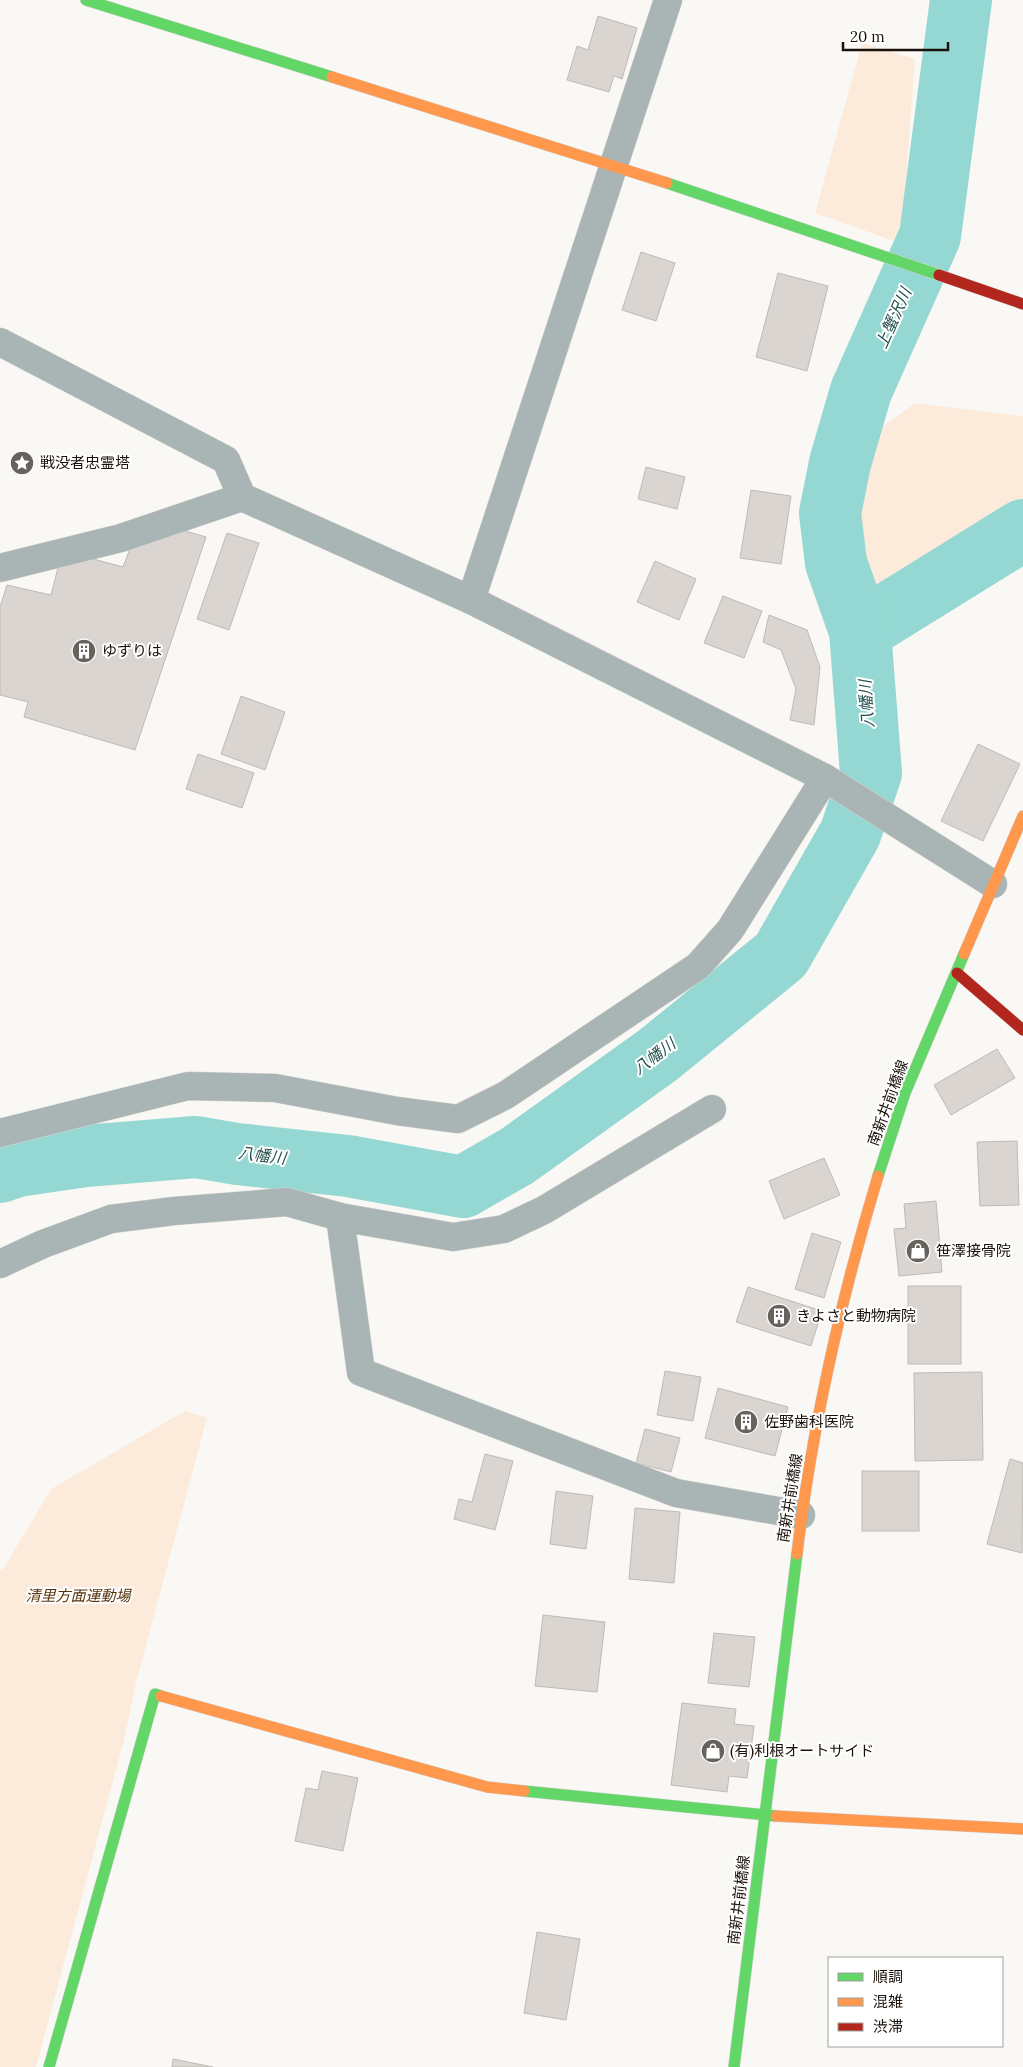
<svg xmlns="http://www.w3.org/2000/svg" width="1023" height="2067" font-family="Lora,'Noto Sans JP',serif">
<rect width="100%" height="100%" fill="#faf8f5"/>
<g fill="#fcebdb">
<path d="M862 43 915 59 903 217 894 241 815 213Z"/>
<path d="M915 403 1023 416V513L872 607 849 529 861 443Z"/>
<path d="M185 1411 207 1418 136 1683 123 1744 36 2067H0V1571L3 1569 51 1489Z"/>
</g>
<g fill="none" stroke-linecap="round" stroke-linejoin="round">
<g stroke="#95d8d3" stroke-width="62">
<path d="M860 631 1023 530"/>
<path d="M0 1172 17 1166 85 1156 196 1147 237 1154 348 1166 463 1187 517 1156 658 1055 781 955 850 834 871 773 860 631 836 563 830 513 840 463 861 391 930 236 961 0"/>
</g>
</g>
<g fill="#dad5d0" stroke="#bfbab5">
<path d="M598 16 637 28 622 79 614 76 609 92 567 80 577 46 588 50Z"/>
<path d="M641 252 675 263 656 321 622 310Z"/>
<path d="M778 273 828 286 807 371 756 357Z"/>
<path d="M646 467 685 477 677 509 638 499Z"/>
<path d="M751 490 791 496 781 564 740 558Z"/>
<path d="M182 530 206 537 135 750 24 717 28 702 0 695V607L7 585 51 595 59 564 86 557 123 567 131 546Z"/>
<path d="M227 533 259 543 229 630 197 619Z"/>
<path d="M655 561 696 579 679 620 637 602Z"/>
<path d="M723 596 762 611 744 658 704 643Z"/>
<path d="M769 615 807 630 820 667 814 725 790 720 796 689 781 650 763 642Z"/>
<path d="M241 696 285 712 265 770 221 754Z"/>
<path d="M978 744 1020 764 983 841 941 821Z"/>
<path d="M198 754 254 773 242 808 186 789Z"/>
<path d="M997 1049 1015 1078 951 1115 934 1085Z"/>
<path d="M1017 1141 1019 1205 980 1206 977 1142Z"/>
<path d="M824 1158 840 1195 784 1219 769 1181Z"/>
<path d="M936 1201 942 1272 899 1276 894 1229 906 1228 904 1204Z"/>
<path d="M812 1233 841 1242 824 1298 795 1289Z"/>
<rect x="908" y="1286" width="53" height="78"/>
<path d="M748 1287 822 1311 811 1346 736 1322Z"/>
<path d="M665 1371 701 1377 693 1421 657 1415Z"/>
<path d="M982 1372 983 1460 915 1461 914 1373Z"/>
<path d="M718 1388 788 1407 775 1456 705 1438Z"/>
<path d="M645 1429 680 1438 671 1472 636 1463Z"/>
<path d="M485 1454 513 1461 495 1530 454 1519 459 1499 472 1502Z"/>
<path d="M1010 1459 1023 1463 1022 1553 987 1544Z"/>
<rect x="862" y="1471" width="57" height="60"/>
<path d="M556 1491 593 1496 586 1549 550 1544Z"/>
<path d="M635 1508 680 1512 674 1583 629 1579Z"/>
<path d="M543 1615 605 1622 597 1692 535 1686Z"/>
<path d="M714 1633 755 1637 749 1687 708 1683Z"/>
<path d="M682 1703 736 1709 734 1724 754 1726 747 1778 729 1776 727 1792 671 1785Z"/>
<path d="M322 1771 358 1778 343 1851 295 1841 306 1788 318 1790Z"/>
<path d="M537 1932 580 1939 566 2020 524 2013Z"/>
<path d="M173 2059 213 2067H172Z"/>
</g>
<g fill="none" stroke-linecap="round" stroke-linejoin="round">
<g stroke="#d5d3d0" stroke-width="29">
<g id="street">
<path d="M0 342 226 460 242 497 471 600 825 778 993 884"/>
<path d="M0 568 121 538 242 497"/>
<path d="M471 600 668 0"/>
<path d="M0 1133 188 1086 275 1088 397 1111 458 1119 506 1095 698 966 730 930 825 778"/>
<path d="M340 1217 361 1372 676 1493 801 1515"/>
<path d="M0 1264 43 1244 111 1219 174 1211 287 1202 340 1217 453 1237 504 1229 544 1210 712 1109"/>
</g>
</g>
<g stroke="#d5d3d0" stroke-width="12">
<g id="fast">
<path d="M86 0 332 77"/>
<path d="M667 183 939 275"/>
<path d="M878 1176 905 1093 964 954"/>
<path d="M524 1791 776 1816"/>
<path d="M49 2067 155 1694 161 1696"/>
<path d="M734 2067 797 1554"/>
</g>
</g>
<g stroke="#d5d3d0" stroke-width="12">
<g id="slow">
<path d="M332 77 667 183"/>
<path d="M964 954 1023 816"/>
<path d="M797 1554C812 1426 841 1299 878 1176"/>
<path d="M161 1696 487 1787 524 1791"/>
<path d="M776 1816 1023 1829"/>
</g>
</g>
<g stroke="#d5d3d0" stroke-width="12">
<g id="jam">
<path d="M939 275 1023 304"/>
<path d="M957 973 1023 1030"/>
</g>
</g>
<use href="#street" stroke="#a9b5b4" stroke-width="28"/>
<use href="#fast" stroke="#63d668" stroke-width="11"/>
<use href="#slow" stroke="#ff974d" stroke-width="11"/>
<use href="#jam" stroke="#b3261e" stroke-width="11"/>
</g>
<defs>
<g id="sight-disc" transform="scale(1.25)"><circle r="9.5" fill="#68625c" stroke="#fff"/><path d="M0-6L1.8-2.2L6-1.7L2.9 1.2L3.7 5.4L0 3.3L-3.7 5.4L-2.9 1.2L-6-1.7L-1.8-2.2Z" fill="#fff"/></g>
<g id="building-disc" transform="scale(1.25)"><circle r="9.5" fill="#68625c" stroke="#fff"/><path d="M-4-6H4V6H1V3H-1V6H-4ZM-2.5-4.3h1.7v1.8h-1.7ZM.8-4.3h1.7v1.8H.8ZM-2.5-1h1.7V.8h-1.7ZM.8-1h1.7V.8H.8Z" fill="#fff"/></g>
<g id="shop-disc" transform="scale(1.25)"><circle r="9.5" fill="#68625c" stroke="#fff"/><path d="M-5-2.5h2.3a2.7 3.5 0 0 1 5.4 0H5L5.5 6h-11ZM-1.5-2.5h3a1.5 2.3 0 0 0-3 0Z" fill="#fff"/></g>
</defs>
<g fill-rule="evenodd">
<use href="#sight-disc" x="22" y="463"/>
<use href="#building-disc" x="84" y="651"/>
<use href="#shop-disc" x="918" y="1251"/>
<use href="#building-disc" x="779" y="1316"/>
<use href="#building-disc" x="746" y="1422"/>
<use href="#shop-disc" x="713" y="1751"/>
</g>
<g text-anchor="middle" stroke-width="4" stroke-linejoin="round" paint-order="stroke">
<g font-size="15" fill="#19110a" stroke="#fff" text-anchor="start">
<text x="40" y="468">戦没者忠霊塔</text>
<text x="102" y="656">ゆずりは</text>
<text x="936" y="1256">笹澤接骨院</text>
<text x="796" y="1321">きよさと動物病院</text>
<text x="764" y="1427">佐野歯科医院</text>
<text x="730" y="1756">(有)利根オートサイド</text>
</g>
<g font-size="15" fill="#19110a" stroke="#fff">
<text transform="translate(888 1103) rotate(-70)" y="5">南新井前橋線</text>
<text transform="translate(790 1498) rotate(-81)" y="5">南新井前橋線</text>
<text transform="translate(739 1900) rotate(-83)" y="5">南新井前橋線</text>
</g>
<g font-size="15" font-style="italic" fill="#57330b" stroke="#fff">
<text x="78" y="1601">清里方面運動場</text>
</g>
<g font-size="16" font-style="italic" fill="#26524f" stroke="#fff">
<text transform="translate(893 318) rotate(-66)" y="6">上蟹沢川</text>
<text transform="translate(866 704) rotate(-94)" y="6">八幡川</text>
<text transform="translate(654 1056) rotate(-37)" y="6">八幡川</text>
<text transform="translate(262 1155) rotate(7)" y="6">八幡川</text>
</g>
</g>
<rect x="828" y="1957" width="175" height="90" fill="#ffffff" stroke="#a3a09d"/>
<rect x="838" y="1973" width="25" height="8" fill="#63d668" stroke="#a3a09d"/>
<text x="873" y="1982" font-size="15" fill="#19110a">順調</text>
<rect x="838" y="1998" width="25" height="8" fill="#ff974d" stroke="#a3a09d"/>
<text x="873" y="2007" font-size="15" fill="#19110a">混雑</text>
<rect x="838" y="2023" width="25" height="8" fill="#b3261e" stroke="#a3a09d"/>
<text x="873" y="2032" font-size="15" fill="#19110a">渋滞</text>
<path d="M843 42v8h105v-8" fill="none" stroke="#19110a" stroke-width="2.5"/>
<text x="850" y="42" font-size="15" fill="#19110a" stroke="#ffffff" stroke-width="4" paint-order="stroke">20 m</text>
</svg>
